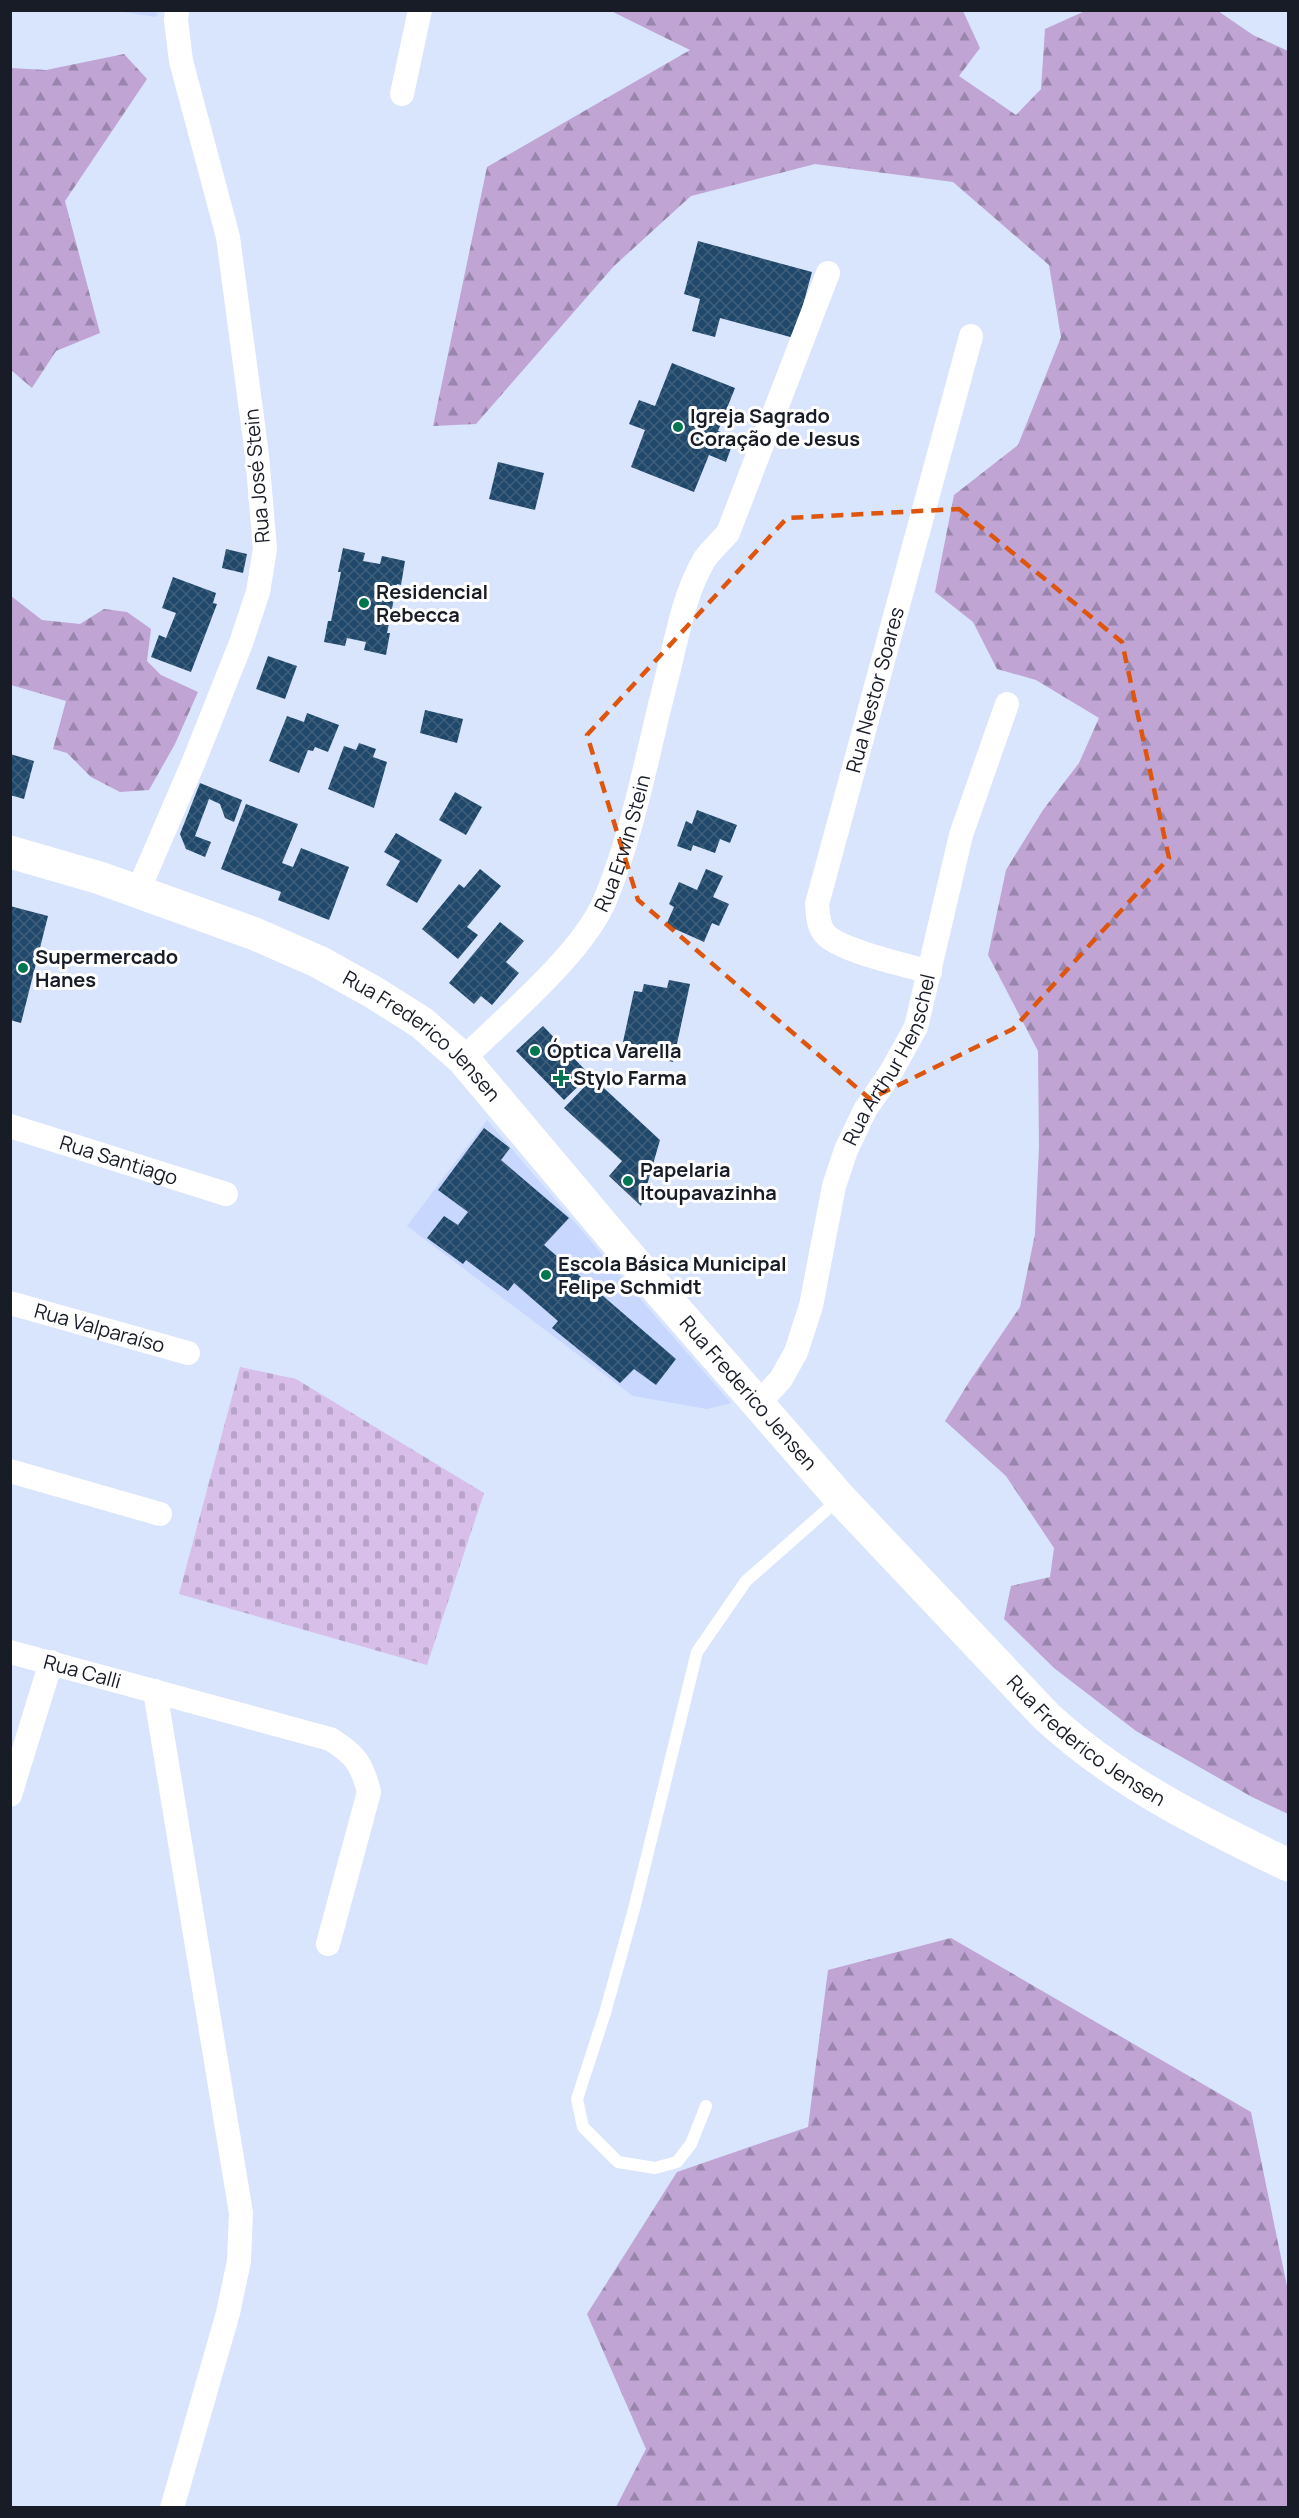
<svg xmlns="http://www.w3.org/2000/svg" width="1299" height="2518" font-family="Manrope,sans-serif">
<defs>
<pattern id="forest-firs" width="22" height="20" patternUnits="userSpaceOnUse" patternTransform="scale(1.5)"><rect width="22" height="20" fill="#bfa4d4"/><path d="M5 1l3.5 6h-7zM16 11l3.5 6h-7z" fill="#9a85ac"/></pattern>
<pattern id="cemetery-stones" width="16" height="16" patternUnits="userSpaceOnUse" patternTransform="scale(1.5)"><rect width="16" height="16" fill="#d7bfea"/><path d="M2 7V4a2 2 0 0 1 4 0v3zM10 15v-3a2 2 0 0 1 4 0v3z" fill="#b8a4c9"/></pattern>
<pattern id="building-cross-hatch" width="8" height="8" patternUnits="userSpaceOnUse" patternTransform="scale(1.5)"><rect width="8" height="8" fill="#20486a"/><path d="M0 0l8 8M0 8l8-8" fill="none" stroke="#3f5f7b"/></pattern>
</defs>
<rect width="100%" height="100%" fill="#d9e4fd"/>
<g fill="#c8d7fe">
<path d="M117 11 158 10V11L156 17Z"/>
<path d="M487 1120 662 1324 731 1403 707 1409 633 1396 407 1226Z"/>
</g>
<g fill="url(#forest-firs)">
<path d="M611 11H963L980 48 959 76 1016 115 1041 89 1045 29 1085 11H1218L1253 35 1288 51V1814L1252 1797 1136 1731 1054 1668 1004 1619 1011 1586 1050 1577 1054 1548 1006 1476 945 1421 969 1382 1020 1307 1035 1234 1039 1147 1038 1051 988 955 1006 870 1043 810 1079 763 1099 718 1036 680 997 669 973 622 935 592 954 495 1018 445 1061 337 1049 265 953 182 815 164 691 196 614 266 476 424 433 426 487 167 690 50Z"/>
<path d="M124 54 147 79 65 201 100 333 56 351 32 388 11 370V68L46 70Z"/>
<path d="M11 596 42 620 80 624 104 609 127 612 151 629 147 661 161 675 198 692 175 744 149 790 120 792 91 777 67 753 53 749 66 701 11 685Z"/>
<path d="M951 1938 1251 2112 1288 2291V2507H616L646 2449 587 2314 677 2172 808 2127 828 1970Z"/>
</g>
<path fill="url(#cemetery-stones)" d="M240 1367 296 1379 484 1493 427 1665 179 1594Z"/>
<g fill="url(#building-cross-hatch)">
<path d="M698 241 812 272 794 338 720 318 715 337 692 331 700 299 684 294Z"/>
<path d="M672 363 735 388 718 431 735 437 726 462 709 455 694 492 631 467 645 430 629 424 639 400 655 406Z"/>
<path d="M498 462 544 473 535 510 489 499Z"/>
<path d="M343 548 365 553 363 561 380 564 382 556 405 561 401 585 397 584 387 633H390L386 655 364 650 366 642 347 638 345 646 324 642 328 621H331L341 572H338Z"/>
<path d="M226 549 247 554 243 573 222 568Z"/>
<path d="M173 577 216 593 213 603 217 604 191 672 151 657 159 635 166 638 176 613 162 608Z"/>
<path d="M268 656 297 666 285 699 256 689Z"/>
<path d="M425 710 463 719 457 743 420 733Z"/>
<path d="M307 713 339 725 328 752 315 747 313 751 308 750 299 773 269 761 287 716 304 722Z"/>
<path d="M359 743 376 749 373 757 387 762 374 808 328 789 344 746 356 750Z"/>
<path d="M10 754 34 761 24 799 10 795Z"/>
<path d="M200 783 242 800 234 822 225 818 220 804 209 799 195 836 211 842 205 857 186 849 180 834Z"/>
<path d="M455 792 482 807 466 835 439 820Z"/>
<path d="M246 804 298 824 282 863 293 867 301 848 349 867 329 920 278 900 281 892 221 869Z"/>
<path d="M697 810 737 825 730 843 720 839 715 853 693 845 691 851 677 846 686 821 692 824Z"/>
<path d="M396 833 442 860 417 903 386 885 400 861 384 852Z"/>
<path d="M480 869 501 886 467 927 478 935 458 959 422 929 459 884 464 888Z"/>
<path d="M706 869 723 876 713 897 729 904 719 926 712 923 704 942 666 925 674 907 669 904 679 882 697 890Z"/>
<path d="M10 906 48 916 21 1023 10 1020Z"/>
<path d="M500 922 524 941 506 962 519 973 492 1005 481 996 474 1004 449 983Z"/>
<path d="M669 980 690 984 673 1062 653 1057 655 1049 623 1042 634 991 642 992 644 984 667 988Z"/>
<path d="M543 1026 590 1075 564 1100 516 1051Z"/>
<path d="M593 1078 660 1140 641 1206 609 1176 622 1161 564 1108Z"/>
<path d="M484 1128 510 1148 501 1160 569 1218 544 1245 676 1359 656 1385 634 1369 620 1383 552 1328 558 1321 514 1283 508 1291 466 1260 463 1264 427 1238 444 1216 458 1225 468 1212 438 1190Z"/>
</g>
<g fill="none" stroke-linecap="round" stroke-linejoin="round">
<path stroke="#fff" stroke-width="12" d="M706 2106 691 2144 677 2162 655 2168 618 2162 583 2127 577 2099 605 2013 634 1909 697 1652 746 1581 839 1499"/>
<g stroke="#fff" stroke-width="24">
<path d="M402 94 420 10"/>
<path d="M138 891 194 761 241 643 258 592 265 549 257 455 228 237 181 61 176 20 177 10"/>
<path id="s1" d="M930 972C906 965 840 951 825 934 818 926 818 915 817 904L971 336"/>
<path id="s2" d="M463 1059C505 1018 583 953 605 900 634 831 647 754 666 681 676 642 683 596 704 560 711 550 720 542 728 533L828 273"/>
<path id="s3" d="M10 1126 226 1194"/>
<path id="s4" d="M10 1303 188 1353"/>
<path id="s5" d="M757 1405 781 1379 796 1352 811 1306 834 1186 846 1150 865 1110 891 1072 916 1027 961 835 1007 704"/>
<path d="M10 1471 160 1514"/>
<path id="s6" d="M10 1652 330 1739C355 1754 362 1764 369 1792L328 1944"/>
<path d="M155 1691 241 2213 239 2261 228 2313 172 2508"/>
<path d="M10 1795 51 1662"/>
</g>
<path stroke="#fff" stroke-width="33" id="s7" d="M10 852 100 878 255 934 319 962 373 992 422 1023 463 1059 628 1255 840 1498 1046 1716C1116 1781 1203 1824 1288 1865"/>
</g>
<path fill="none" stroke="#de560d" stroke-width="4.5" stroke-dasharray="12 8" stroke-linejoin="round" d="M959 509 1122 642 1169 858 1013 1029 870 1099 638 900 587 735 787 518Z"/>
<g fill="#017651" stroke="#fff" stroke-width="2">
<circle cx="678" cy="427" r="6"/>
<circle cx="364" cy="603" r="6"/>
<circle cx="23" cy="968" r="6"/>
<circle cx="535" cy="1051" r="6"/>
<path d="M558 1069h6v6h6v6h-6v6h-6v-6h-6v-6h6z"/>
<circle cx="628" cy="1181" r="6"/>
<circle cx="546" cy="1275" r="6"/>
</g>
<g text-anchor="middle" stroke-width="6" stroke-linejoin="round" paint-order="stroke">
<g font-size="20" font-weight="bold" fill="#181c27" stroke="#fff" text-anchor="start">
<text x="690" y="423">Igreja Sagrado<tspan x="690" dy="23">Coração de Jesus</tspan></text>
<text x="376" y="599">Residencial<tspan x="376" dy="23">Rebecca</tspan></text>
<text x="35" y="964">Supermercado<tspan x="35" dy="23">Hanes</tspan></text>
<text x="547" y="1058">Óptica Varella</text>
<text x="573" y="1085">Stylo Farma</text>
<text x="640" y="1177">Papelaria<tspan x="640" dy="23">Itoupavazinha</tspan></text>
<text x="558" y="1271">Escola Básica Municipal<tspan x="558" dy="23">Felipe Schmidt</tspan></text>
</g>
<g font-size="20" fill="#181c27" stroke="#fff">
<text transform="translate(257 476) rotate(-95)" y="7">Rua José Stein</text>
<text dy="7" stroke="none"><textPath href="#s1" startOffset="366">Rua Nestor Soares</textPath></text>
<text dy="7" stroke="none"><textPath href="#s2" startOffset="274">Rua Erwin Stein</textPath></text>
<text dy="7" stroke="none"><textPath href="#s7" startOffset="456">Rua Frederico Jensen</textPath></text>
<text dy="7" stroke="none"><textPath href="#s5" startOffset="376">Rua Arthur Henschel</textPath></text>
<text dy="7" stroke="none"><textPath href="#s3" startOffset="114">Rua Santiago</textPath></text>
<text dy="7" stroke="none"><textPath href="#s4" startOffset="93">Rua Valparaíso</textPath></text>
<text dy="7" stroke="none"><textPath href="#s7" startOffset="942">Rua Frederico Jensen</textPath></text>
<text dy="7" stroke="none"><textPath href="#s6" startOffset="75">Rua Calli</textPath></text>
<text dy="7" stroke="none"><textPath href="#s7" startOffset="1428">Rua Frederico Jensen</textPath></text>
</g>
</g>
<rect width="1299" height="2518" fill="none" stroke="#181c27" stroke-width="24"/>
</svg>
